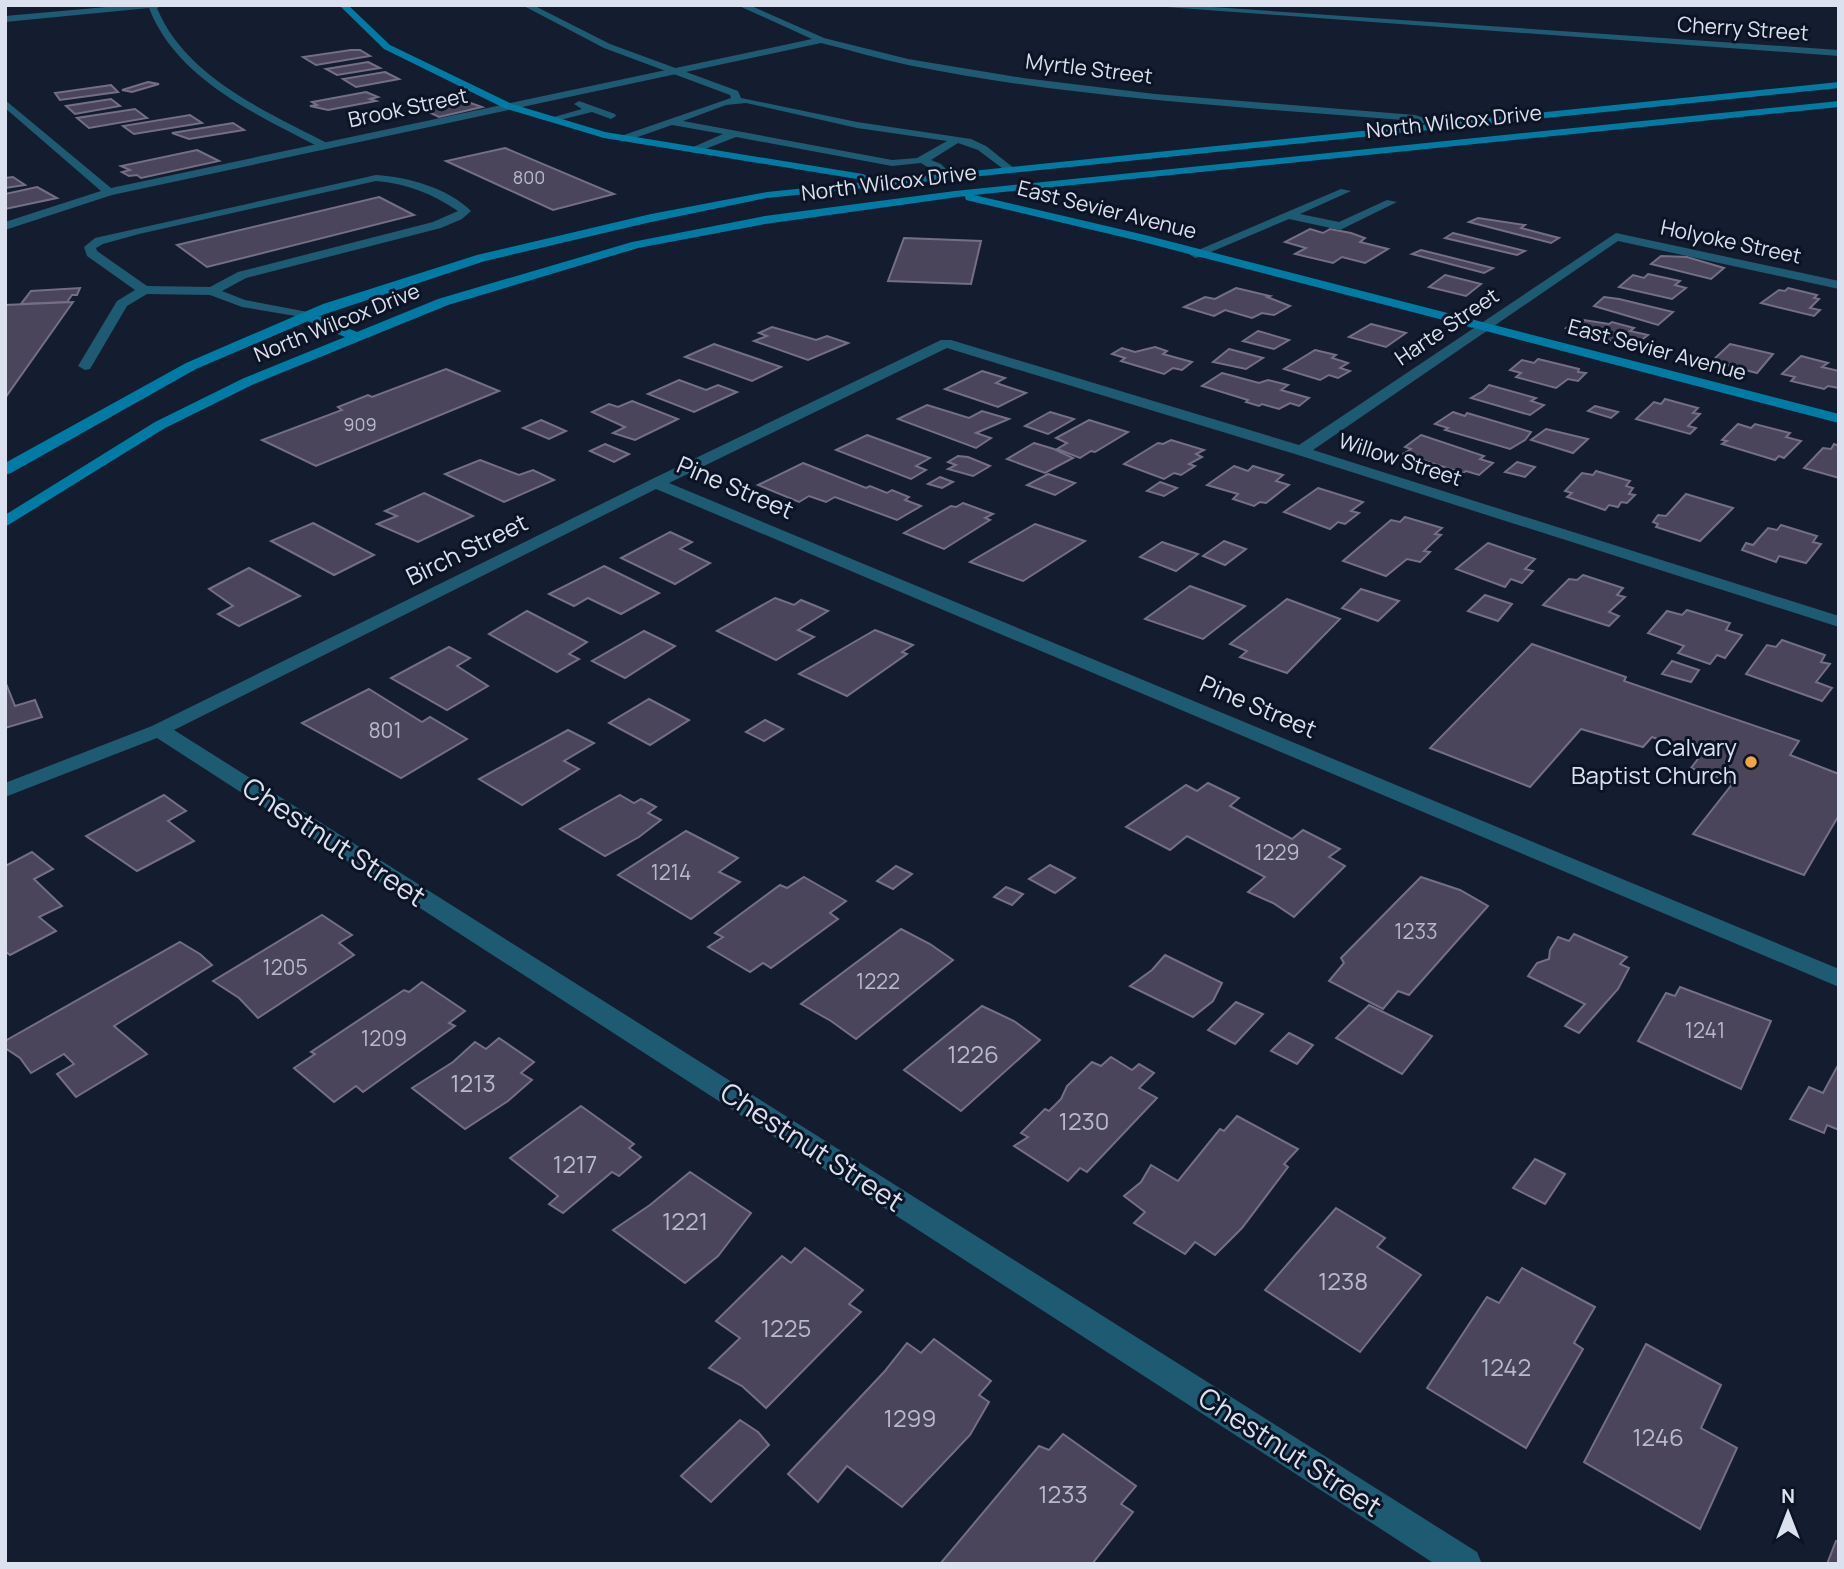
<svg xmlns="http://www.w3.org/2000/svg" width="1844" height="1569" font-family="Manrope,sans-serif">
<rect width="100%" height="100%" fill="#141d2f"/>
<g fill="#4a455b" stroke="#746e86" stroke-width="2">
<path d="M351 50H360L370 56 316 65 303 57Z"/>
<path d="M368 62 380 68 337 75 326 69Z"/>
<path d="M385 72 399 79 356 87 343 79Z"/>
<path d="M148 82 159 84 132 92 122 90Z"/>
<path d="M111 85 118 92 60 100 55 93Z"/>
<path d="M366 92 378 97 370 99 376 101 328 110 310 106 317 105 312 102Z"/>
<path d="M111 99 120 106 75 114 66 106Z"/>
<path d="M462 100 482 107 439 117 420 108Z"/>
<path d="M135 109 147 118 89 128 77 118Z"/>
<path d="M190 115 202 123 134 134 123 126Z"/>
<path d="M233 123 244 130 189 139 172 133Z"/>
<path d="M505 148 614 194 553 210 446 161Z"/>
<path d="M197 150 219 161 141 178 137 175 129 176 122 172 130 170 121 166Z"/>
<path d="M13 177 25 185 5 188V178Z"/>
<path d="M37 187 57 198 5 209V194Z"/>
<path d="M379 197 414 215 207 267 177 245Z"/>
<path d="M1478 218 1525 225 1521 228 1559 238 1551 243 1469 222Z"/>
<path d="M1310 229 1323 233 1330 229 1351 233 1365 238 1360 242 1388 249 1365 263 1342 257 1333 263 1295 254 1306 248 1285 242Z"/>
<path d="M1453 233 1525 251 1517 255 1445 238Z"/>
<path d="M904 238 981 241 971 284 888 281Z"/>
<path d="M1421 250 1493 268 1484 273 1412 254Z"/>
<path d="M1661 256 1687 257 1724 268 1711 279 1651 264Z"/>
<path d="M1648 274 1680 281 1675 285 1686 288 1672 299 1619 287 1633 275 1644 278Z"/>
<path d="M1445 275 1481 284 1466 296 1429 287Z"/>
<path d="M80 288 77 295H72L67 302 21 304 31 291Z"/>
<path d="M1236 288 1270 296 1267 297 1290 306 1274 315 1262 313 1252 318 1225 310 1214 316 1184 307 1205 297 1215 299Z"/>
<path d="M1788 288 1817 295 1814 298 1819 299 1810 308 1820 310 1814 316 1761 303 1779 290 1785 291Z"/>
<path d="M1604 297 1619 299 1673 312 1658 325 1594 306Z"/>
<path d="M73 302 5 398V305Z"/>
<path d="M1577 319 1609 324 1612 322 1634 328 1630 331 1648 335 1632 347 1566 328Z"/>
<path d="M1371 324 1406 333 1386 347 1349 337Z"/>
<path d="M772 327 816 340 827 336 848 343 808 360 754 341 767 336 759 333Z"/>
<path d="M1258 331 1289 340 1274 349 1243 341Z"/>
<path d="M714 344 781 367 752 381 685 357Z"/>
<path d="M1730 344 1773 354 1757 373 1712 361Z"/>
<path d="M1155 347 1167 351 1163 354 1192 362 1182 370 1173 368 1164 374 1121 361 1125 358 1112 354 1122 348 1135 352Z"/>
<path d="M1229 349 1263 358 1246 369 1213 362Z"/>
<path d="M1315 350 1336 355 1332 358 1348 363 1340 368 1350 371 1338 378 1329 375 1320 380 1284 369Z"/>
<path d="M1801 356 1828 363 1822 367 1839 371V388L1828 386 1824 389 1791 381 1795 377 1782 374Z"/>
<path d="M1538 359 1579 369 1578 372 1586 373 1578 381 1568 379 1556 388 1516 377 1521 373 1510 370 1522 360 1534 363Z"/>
<path d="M446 369 499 391 316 466 262 440 342 410 338 407 368 395 372 397Z"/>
<path d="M982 371 1005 378 996 383 1026 393 998 407 945 389Z"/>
<path d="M1222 373 1259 383 1268 380 1288 385 1281 390 1309 398 1299 406 1290 403 1279 409 1262 404 1259 406 1246 402 1248 400 1202 386Z"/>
<path d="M679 380 706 390 718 385 737 392 694 412 648 394Z"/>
<path d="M1489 385 1536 398 1531 401 1544 405 1530 415 1471 398 1483 391Z"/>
<path d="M1665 399 1698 408 1693 413 1700 414 1688 426 1696 428 1690 434 1636 419 1654 402 1661 404Z"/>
<path d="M632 401 678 419 635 440 613 433 625 427 592 412 609 404 618 407Z"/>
<path d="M927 405 969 418 982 411 1009 419 976 433 991 438 976 448 898 419Z"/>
<path d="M1595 406 1618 412 1611 418 1588 411Z"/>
<path d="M1050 412 1074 419 1048 434 1025 426Z"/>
<path d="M1453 412 1465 416 1467 413 1531 432 1525 440 1510 449 1445 430 1448 428 1435 424Z"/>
<path d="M541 420 566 431 549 439 523 428Z"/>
<path d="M1089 420 1128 432 1095 452 1091 451 1080 458 1057 449 1067 443 1056 438Z"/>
<path d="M1738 424 1751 428 1755 424 1790 433 1786 437 1801 441 1784 458 1779 456 1775 460 1722 444 1727 441 1722 440Z"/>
<path d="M1546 429 1588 439 1573 453 1531 440Z"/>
<path d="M867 435 930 458 916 466 926 470 911 479 836 450Z"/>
<path d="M1421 435 1484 456 1480 459 1493 463 1479 475 1466 471 1463 473 1403 454 1411 449 1405 447Z"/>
<path d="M1171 440 1204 450 1196 454 1202 457 1189 464 1195 466 1181 475 1174 473 1164 479 1124 464 1158 443 1163 444Z"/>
<path d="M1034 443 1054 449 1073 458 1045 473 1007 459Z"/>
<path d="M605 444 629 454 614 462 590 451Z"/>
<path d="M1834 444 1839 446V478L1804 468 1823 448 1831 449Z"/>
<path d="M958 456 968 457 990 466 973 476 948 469 956 465 948 462Z"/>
<path d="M480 460 519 475 533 470 554 480 504 502 445 474Z"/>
<path d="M1517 462 1535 467 1525 477 1505 472Z"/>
<path d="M803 463 866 488 870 486 887 493 892 490 909 497 905 500 921 506 897 520 835 497 826 502 809 496 799 502 758 485Z"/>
<path d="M1234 466 1248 471 1253 466 1283 475 1276 481 1289 485 1266 503 1260 502 1254 506 1233 499 1238 494 1207 485Z"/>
<path d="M1596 471 1630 481 1626 486 1633 488 1629 494 1635 495 1627 503 1621 502 1618 507 1609 505 1605 510 1567 497 1572 493 1565 491 1582 473 1593 475Z"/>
<path d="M1048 474 1075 483 1055 495 1027 485Z"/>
<path d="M940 477 953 482 942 488 928 484Z"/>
<path d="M1160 482 1177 488 1164 496 1147 491Z"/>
<path d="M1318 488 1363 502 1351 511 1359 513 1345 524 1338 522 1330 529 1284 512Z"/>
<path d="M424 493 473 516 418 542 377 524 397 516 385 511Z"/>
<path d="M1686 494 1733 508 1700 541 1656 527 1658 524 1653 522 1658 515 1666 516Z"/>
<path d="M963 503 993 514 985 518 990 520 944 549 904 533 951 506 956 507Z"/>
<path d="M1405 517 1442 528 1435 534 1441 535 1424 551 1430 552 1420 562 1407 559 1386 576 1343 561 1391 520 1400 522Z"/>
<path d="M313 523 374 555 334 575 271 541Z"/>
<path d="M1035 524 1085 541 1023 581 970 562Z"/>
<path d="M1781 525 1817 536 1813 542 1821 544 1806 563 1779 556 1776 562 1742 550 1746 543 1753 545 1768 528 1777 530Z"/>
<path d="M670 532 692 542 680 549 710 563 675 584 621 558Z"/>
<path d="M1224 541 1246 549 1225 565 1203 556Z"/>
<path d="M1162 542 1198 554 1176 571 1140 557Z"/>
<path d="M1488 543 1535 559 1525 569 1533 571 1522 583 1511 579 1505 587 1456 569Z"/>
<path d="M604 566 659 593 621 614 588 598 574 606 549 594Z"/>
<path d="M249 568 300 596 239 626 218 614 233 606 209 589Z"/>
<path d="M1583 575 1623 588 1617 595 1625 597 1609 612 1619 616 1609 626 1543 605 1569 579 1577 580Z"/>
<path d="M1190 586 1245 606 1203 639 1145 619Z"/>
<path d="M1361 589 1399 601 1378 621 1342 608Z"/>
<path d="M1485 595 1512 604 1498 621 1468 611Z"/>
<path d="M775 598 794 605 801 600 828 611 798 630 814 637 776 660 717 631Z"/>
<path d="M1287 599 1340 619 1287 673 1240 657 1247 651 1230 644Z"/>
<path d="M1687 610 1730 623 1726 630 1742 635 1725 658 1717 655 1710 664 1678 653 1684 646 1648 633 1667 611 1682 615Z"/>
<path d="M527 611 587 642 569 654 579 659 557 672 489 634Z"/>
<path d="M875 630 913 645 902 652 907 654 847 696 799 674Z"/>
<path d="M644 631 675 646 625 678 592 661Z"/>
<path d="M1782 640 1825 655 1821 662 1830 664 1816 682 1832 688 1822 701 1746 674 1767 645 1776 647Z"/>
<path d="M1532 644 1626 677 1624 681 1799 741 1790 755 1839 774V815L1804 875 1693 834 1733 783 1691 768 1701 755 1652 737 1643 747 1581 729 1530 787 1430 748Z"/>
<path d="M449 647 470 658 457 666 488 686 447 710 391 678Z"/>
<path d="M1672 661 1699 670 1691 682 1662 674Z"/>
<path d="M5 681 15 706 35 700 42 717 5 728Z"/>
<path d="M369 689 422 722 430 717 467 739 401 778 302 723Z"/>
<path d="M649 699 689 720 650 745 609 723Z"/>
<path d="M765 720 783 729 764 741 746 732Z"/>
<path d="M568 730 594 743 564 761 579 769 522 805 479 779Z"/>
<path d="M1208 783 1239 798 1230 806 1292 839 1303 830 1340 849 1329 857 1345 866 1294 917 1273 903 1248 892 1265 877 1187 836 1170 850 1126 827 1186 785 1197 791Z"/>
<path d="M164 795 186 811 168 821 194 841 137 871 86 836Z"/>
<path d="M620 795 634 803 641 799 656 807 648 813 661 820 639 837 605 856 560 829Z"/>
<path d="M686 831 738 858 719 872 740 882 691 919 618 875Z"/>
<path d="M32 852 53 869 34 879 62 906 39 917 56 931 10 955 5 951V866Z"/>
<path d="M1050 865 1075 878 1055 893 1029 879Z"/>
<path d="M896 866 912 874 893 889 877 881Z"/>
<path d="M804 877 846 901 830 913 838 919 771 968 763 963 750 972 708 947 723 937 715 933 780 885 787 888Z"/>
<path d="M1421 877 1460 890 1488 906 1409 995 1398 991 1383 1009 1329 981 1344 963 1341 958Z"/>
<path d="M1006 887 1023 894 1012 905 994 897Z"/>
<path d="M322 915 352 935 339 943 354 955 258 1018 239 998 213 981Z"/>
<path d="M901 929 930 944 953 960 856 1039 831 1021 801 1004Z"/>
<path d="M1574 934 1627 957 1620 964 1629 968 1618 989 1579 1033 1565 1026 1585 1004 1528 976 1537 963 1549 959 1550 950 1558 937 1569 941Z"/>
<path d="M180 942 200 954 212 965 114 1026 147 1054 76 1097 57 1074 74 1064 64 1054 31 1073 20 1058 5 1048V1041Z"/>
<path d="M1165 955 1222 983 1213 1001 1193 1017 1130 986 1152 970Z"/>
<path d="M422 982 465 1011 449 1023 455 1026 363 1092 356 1086 334 1102 294 1068 315 1054 311 1052 404 990 409 992Z"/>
<path d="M1680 987 1771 1021 1741 1089 1638 1041 1666 993 1675 996Z"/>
<path d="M1236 1002 1263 1014 1235 1044 1208 1030Z"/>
<path d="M1369 1005 1432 1036 1402 1074 1336 1038Z"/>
<path d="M982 1006 1014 1021 1040 1040 961 1111 904 1070Z"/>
<path d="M1289 1033 1313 1045 1297 1064 1271 1051Z"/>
<path d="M499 1038 534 1062 521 1073 532 1080 508 1101 465 1129 412 1088 453 1062 475 1042 486 1049Z"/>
<path d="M1111 1057 1132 1070 1139 1064 1154 1073 1139 1088 1157 1098 1087 1172 1080 1168 1068 1181 1014 1146 1028 1137 1021 1133 1045 1109 1049 1111 1061 1099 1067 1086 1092 1062 1101 1066Z"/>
<path d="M1837 1067 1839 1068V1130L1827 1125 1824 1133 1790 1119 1809 1087 1823 1093Z"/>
<path d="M581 1106 634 1144 629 1148 641 1157 619 1176 612 1172 563 1213 549 1204 558 1196 510 1158Z"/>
<path d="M1237 1116 1298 1149 1284 1164 1288 1167 1242 1228 1215 1255 1195 1242 1185 1254 1134 1223 1145 1212 1124 1196 1141 1182 1151 1165 1178 1181 1220 1129 1224 1131Z"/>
<path d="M1535 1159 1565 1174 1545 1204 1513 1188Z"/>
<path d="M690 1172 751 1213 718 1256 685 1283 613 1230 650 1205Z"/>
<path d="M1336 1208 1385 1238 1377 1247 1421 1275 1360 1352 1265 1290Z"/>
<path d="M805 1248 863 1290 849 1304 861 1312 766 1408 742 1386 709 1368 740 1338 716 1321 782 1256 791 1263Z"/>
<path d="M1522 1268 1595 1307 1574 1343 1583 1349 1526 1448 1427 1388 1487 1297 1499 1303Z"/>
<path d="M934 1339 991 1381 979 1395 989 1402 970 1435 902 1507 847 1466 818 1502 788 1474 884 1372 907 1343 921 1353Z"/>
<path d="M1646 1344 1721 1385 1701 1428 1737 1448 1700 1529 1584 1462Z"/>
<path d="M740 1420 758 1432 769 1445 711 1502 681 1476Z"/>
<path d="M1063 1434 1136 1486 1121 1504 1133 1512 1092 1564H940L1039 1446 1049 1450Z"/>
<path d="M1836 1541 1839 1542V1564H1827Z"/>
</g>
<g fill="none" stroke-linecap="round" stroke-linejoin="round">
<g fill="#1f5a73" fill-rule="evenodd">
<path d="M129 5H163L157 8C185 77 267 112 329 144V148H321C258 115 177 80 149 8L5 22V16Z"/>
<path d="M522 5H533L610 44 738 91 741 98 857 122 971 139 986 146 1015 169 1006 171 978 150 958 143 931 160 941 164 951 174V178L947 179 921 163 892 166 736 137 695 153 691 152V148L723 134 672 125 629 140H621V136L731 98 730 95 604 48ZM746 103 857 128 947 141 917 158 892 160 683 121 726 105Z"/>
<path d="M579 101 615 114 616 116 611 119 592 112 552 122 547 119 582 109 574 104Z"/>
<path d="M376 175C408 177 448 188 471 211L462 219 441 228 246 278 222 291 245 300 313 313V319L242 307 210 295 147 294 127 306 90 369 85 370 78 366 117 301 135 290 87 256 84 247 95 238ZM376 181C406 183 433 194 458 211L433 222 238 272 210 287 147 286 97 251 96 248 103 244 139 234Z"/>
<path d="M1341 189 1351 191 1300 214 1339 222 1387 200 1397 202 1340 230 1289 219 1199 257 1195 258 1189 254Z"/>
</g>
<g fill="#1f5a73" fill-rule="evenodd">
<path d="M737 5H749L824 38 908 59 1023 78 1155 94 1415 115 1447 125 1442 128 1415 121C1246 107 1075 99 908 65 879 59 850 50 821 43L112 195 5 230V222L101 191 5 108V100L111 188 812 39Z"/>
<path d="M1139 5H1183L1839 50V56Z"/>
<path d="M1616 233 1839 281V289L1618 241 1313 450 1839 616V627L1295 454 947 348 669 483 1839 969V987L656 489 174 730 1477 1552 1482 1564H1435L157 738 5 797V783L152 726 650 480 941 340H951L1299 445Z"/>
</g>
<g fill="#007ca4" fill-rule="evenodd">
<path d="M339 5H348L390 45 512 104 605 132 863 174 869 177 863 180 604 138 504 108 384 49Z"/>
<path d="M1839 82V88L767 198 651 222 485 261 319 316 357 332 438 299 632 242 765 216 955 191 1839 101V107L974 195 1145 235 1839 414V423L1139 241 966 200 965 196 765 224 638 248 448 305 254 384 165 428 5 527V515L155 422 244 378 345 337 308 321 196 369 11 473 5 475V463L186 363 323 304 477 255 651 214 767 192Z"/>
</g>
</g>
<circle fill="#f3a442" stroke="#0b1425" stroke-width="2.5" cx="1751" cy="762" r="7"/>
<g text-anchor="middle" stroke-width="6" stroke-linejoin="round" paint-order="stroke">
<g font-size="18" fill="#b7bac9">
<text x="529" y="184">800</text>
<text x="360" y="431">909</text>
</g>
<g font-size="21" fill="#dbe1ee" stroke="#0b1425">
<text transform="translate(1743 29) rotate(4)" y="7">Cherry Street</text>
<text transform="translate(1089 69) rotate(7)" y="7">Myrtle Street</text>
<text transform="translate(408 108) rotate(-12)" y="7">Brook Street</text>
<text transform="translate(1454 122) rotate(-6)" y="7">North Wilcox Drive</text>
<text transform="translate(889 183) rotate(-7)" y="7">North Wilcox Drive</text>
<text transform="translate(1107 210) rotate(14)" y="7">East Sevier Avenue</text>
<text transform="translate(1731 242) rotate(12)" y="7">Holyoke Street</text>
<text transform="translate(337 323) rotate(-22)" y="7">North Wilcox Drive</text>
<text transform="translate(1447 327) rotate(-34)" y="7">Harte Street</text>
<text transform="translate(1657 350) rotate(15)" y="7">East Sevier Avenue</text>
<text transform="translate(1400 460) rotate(18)" y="7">Willow Street</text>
</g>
<g font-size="21" fill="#b7bac9">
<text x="385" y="738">801</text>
<text x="1277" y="860">1229</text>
<text x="671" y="880">1214</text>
<text x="1416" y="939">1233</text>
<text x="285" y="975">1205</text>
<text x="878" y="989">1222</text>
<text x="1705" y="1038">1241</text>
<text x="384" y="1046">1209</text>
</g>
<g font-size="24" fill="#dbe1ee" stroke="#0b1425">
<text transform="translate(735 488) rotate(23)" y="8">Pine Street</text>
<text transform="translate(467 550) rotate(-26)" y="8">Birch Street</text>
<text transform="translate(1258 707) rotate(23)" y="8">Pine Street</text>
</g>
<g font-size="24" fill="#dbe1ee" stroke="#0b1425" text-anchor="end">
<text x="1737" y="756">Calvary<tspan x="1737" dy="28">Baptist Church</tspan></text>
</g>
<g font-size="24" fill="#b7bac9">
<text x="973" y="1063">1226</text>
<text x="473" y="1092">1213</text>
<text x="1084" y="1130">1230</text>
<text x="575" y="1173">1217</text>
<text x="685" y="1230">1221</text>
<text x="1343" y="1290">1238</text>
<text x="786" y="1337">1225</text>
<text x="1506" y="1376">1242</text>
<text x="910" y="1427">1299</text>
<text x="1658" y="1446">1246</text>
<text x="1063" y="1503">1233</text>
</g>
<g font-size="28" fill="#dbe1ee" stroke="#0b1425">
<text transform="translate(334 842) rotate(33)" y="10">Chestnut Street</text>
<text transform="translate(812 1147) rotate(33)" y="10">Chestnut Street</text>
<text transform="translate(1290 1452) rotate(33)" y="10">Chestnut Street</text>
</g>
</g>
<rect width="1844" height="1569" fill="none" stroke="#dbe1ee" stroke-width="14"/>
<g transform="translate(1788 1513)" stroke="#0b1425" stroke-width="5" paint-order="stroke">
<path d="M0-5L12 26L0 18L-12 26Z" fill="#dbe1ee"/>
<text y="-10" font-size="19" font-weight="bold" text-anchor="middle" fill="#dbe1ee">N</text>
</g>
</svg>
